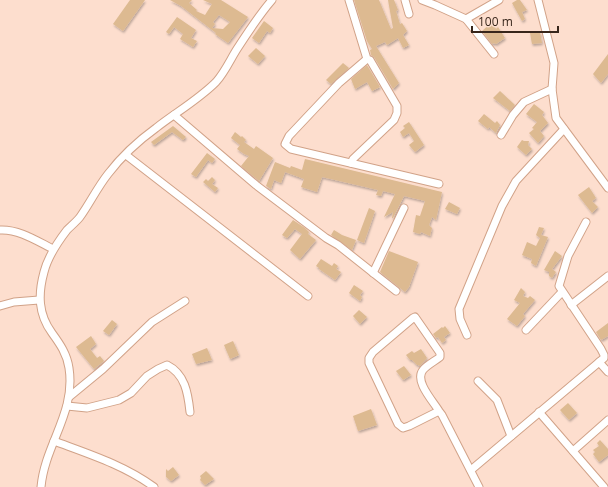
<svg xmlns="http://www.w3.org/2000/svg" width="608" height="487" font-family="'Open Sans',sans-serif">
<defs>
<filter id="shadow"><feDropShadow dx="1" dy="2" stdDeviation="1" flood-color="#0004"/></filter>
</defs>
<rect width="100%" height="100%" fill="#fddece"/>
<g fill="#ddba91" fill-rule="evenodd" filter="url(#shadow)">
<path d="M130 0H145L123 31 113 24Z"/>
<path d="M170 0H192L189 3 197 10 196 11 205 15 212 4 203 0H221L248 17 228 43 215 34 216 33 181 6ZM219 15 230 22 223 29 212 28 215 24 213 22Z"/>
<path d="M354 0H379L391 29 393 28 388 0H394L398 10 396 11 400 24 402 23 407 31 403 35 409 45 403 48 398 38 387 45 385 42 376 46 399 83 393 89 374 57 371 55 370 50 372 49 367 41Z"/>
<path d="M517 0H520L527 10 522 12 525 19 522 21 512 3Z"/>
<path d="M177 17 196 30 191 38 197 41 193 47 180 39 183 34 174 27 169 34 166 32Z"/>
<path d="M264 21 273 28 270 33 267 31 259 43 252 38Z"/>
<path d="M492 22 496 29 498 27 505 38 496 44 494 43 492 44 482 31Z"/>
<path d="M540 32 542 43 532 44 530 33Z"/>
<path d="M256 48 265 56 258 64 248 56Z"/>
<path d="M608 54V74L601 83 593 74Z"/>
<path d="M343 63 349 68 331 84 326 80Z"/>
<path d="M367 65 380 87 372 91 367 82 355 89 351 79Z"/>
<path d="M500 91 515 105 510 111 493 98Z"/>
<path d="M534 104 544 112 542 115 548 123 540 131 544 136 538 143 529 133 534 129 532 128 537 122 526 114Z"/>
<path d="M484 114 495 123 497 121 500 125 496 133 489 127 488 129 478 121Z"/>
<path d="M409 122 424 145 415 152 409 145 414 141 409 133 403 137 400 132 405 128 403 126Z"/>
<path d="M173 126 186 137 183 140 172 132 154 145 151 142Z"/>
<path d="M235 132 241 137 242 136 246 140 244 142 254 149 256 146 273 158 259 181 241 166 249 156 244 154 237 149 240 145 231 138Z"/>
<path d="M522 140 524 141H529L528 145 532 149 526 155 517 147Z"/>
<path d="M207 153 215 159 212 163 208 160 196 177 191 174Z"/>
<path d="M305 159 442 192 436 220 432 217 429 225 432 228 430 236 421 232 420 234 413 232 416 215 420 216 425 201 404 196 393 218H392L393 212 384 217 395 194 383 191 381 196 376 195 378 190 322 177 317 192 301 187 304 179 285 172 281 183 274 180 271 189 266 186 275 162 290 168 291 166 302 170Z"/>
<path d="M212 177 215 180 212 184 218 188 215 192 203 182 206 179 208 181Z"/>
<path d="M589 187 596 198 592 201 598 207 592 213 578 195Z"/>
<path d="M449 202 460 208 457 214 445 209Z"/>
<path d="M369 208 375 211 364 243 357 240Z"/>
<path d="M293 220 305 228 309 232 308 234 316 240 300 259 290 250 302 234 295 229 287 238 282 235Z"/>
<path d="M539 227 544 228 541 235 548 237 536 266 531 263 532 259 522 255 527 242 536 246 540 238 536 235Z"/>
<path d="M334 230 342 235 356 240 352 250 331 235Z"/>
<path d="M389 251 418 262 409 287 405 292 380 272Z"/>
<path d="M555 251 562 256 552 269 556 272 552 278 549 276V272L544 270Z"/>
<path d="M321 259 332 266 334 263 338 266 336 269 341 272 335 280 319 269V268L316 266Z"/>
<path d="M354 285 363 291 360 295 362 297 360 301 349 293Z"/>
<path d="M521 288 525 292 523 296 528 298 530 296 535 300 523 314 525 316 517 326 507 319 520 303 514 300Z"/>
<path d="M359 310 367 317 360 324 353 316Z"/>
<path d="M112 320 117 324 109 335 103 331Z"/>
<path d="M608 323V336L601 340 596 332Z"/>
<path d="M445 326 450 333 444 337 446 340 442 343 438 337 436 338 433 334 442 327 443 328Z"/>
<path d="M91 336 96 344 90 349 97 358 100 356 104 361 94 369 76 347Z"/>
<path d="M233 341 239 355 230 359 224 345Z"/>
<path d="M207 348 212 360 196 364 192 354Z"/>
<path d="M421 349 427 358 420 366 418 365H417L412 360H410L406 355 412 351 414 353Z"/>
<path d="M404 366 411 375 403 380 396 371Z"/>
<path d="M568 403 577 413 569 420 560 410Z"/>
<path d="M371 409 377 425 358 431 353 416Z"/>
<path d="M600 440 608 449V455L599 462 593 454 595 452 593 450 599 446 597 443Z"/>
<path d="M173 467 179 475 171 481 166 477V469L168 471Z"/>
<path d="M206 471 214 479 205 485 200 480 201 478 200 476Z"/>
</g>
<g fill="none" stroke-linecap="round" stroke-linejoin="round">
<g stroke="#d1a288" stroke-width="9">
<g id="street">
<path d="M349 0 367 59 370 60 397 106V113L394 120 353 159 351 163"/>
<path d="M405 0 409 14"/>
<path d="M422 0 435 5 466 19 494 54"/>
<path d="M538 0 554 63 552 89 556 118 608 188"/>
<path d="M466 19 499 0"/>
<path d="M367 59 339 83 289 136 285 144 291 149 439 184"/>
<path d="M174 115 256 185 326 238 338 245 396 291"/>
<path d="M501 135 513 115 524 102 552 89"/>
<path d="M126 155 308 296"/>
<path d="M0 230C19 229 37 241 53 249"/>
<path d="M373 273 404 208"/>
<path d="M571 305 608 276"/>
<path d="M0 306 14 302 39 300"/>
<path d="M526 330 562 292"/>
<path d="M467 335 460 319 459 309 502 206 516 181 564 129"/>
<path d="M599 362 608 372"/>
<path d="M478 381 497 400 511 436"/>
<path d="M69 397 103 369 152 322 185 301"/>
<path d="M67 406 87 408 119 400 131 393 147 376 158 369 167 365C185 374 188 393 190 412"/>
<path d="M439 411 409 426 403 428 398 424 369 363V358L373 352 413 318 415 317 440 353V357C435 361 427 365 423 370 414 381 433 401 439 411L442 415 479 487"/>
<path d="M539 412 604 487"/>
<path d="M54 441C89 454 124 465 154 487"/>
<path d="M573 451 608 420"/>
<path d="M471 470 604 358V355L601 349 559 286 568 256 586 222"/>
<path d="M41 487C45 444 76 413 69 368 67 354 60 344 52 333 38 314 38 294 44 272 48 256 57 243 67 230 71 226 76 222 80 217 90 203 97 188 108 174 121 157 138 141 156 128 175 113 198 100 216 82 225 72 230 60 237 49 248 32 259 15 272 0"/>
</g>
</g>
<use href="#street" stroke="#fff" stroke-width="7"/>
</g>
<path d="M472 26v6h86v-6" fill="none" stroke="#38261b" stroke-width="2"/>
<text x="478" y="26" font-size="12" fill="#38261b" stroke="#fddece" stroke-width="3" paint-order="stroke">100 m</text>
</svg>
